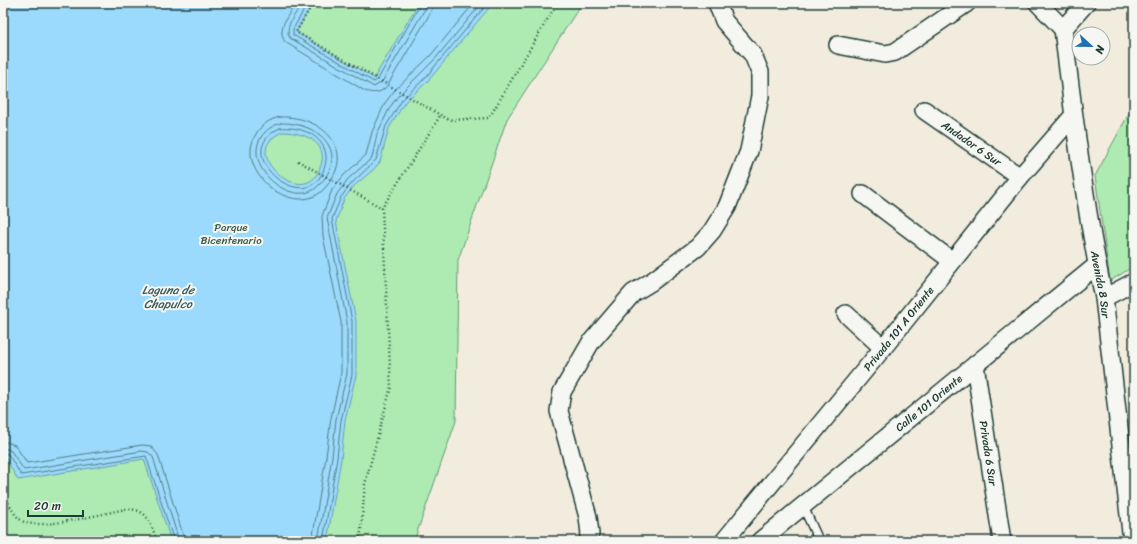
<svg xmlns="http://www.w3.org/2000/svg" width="1137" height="544" font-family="Sriracha,sans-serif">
<rect width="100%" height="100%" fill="#f2ecdf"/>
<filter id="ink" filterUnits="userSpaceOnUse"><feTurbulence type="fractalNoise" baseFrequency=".025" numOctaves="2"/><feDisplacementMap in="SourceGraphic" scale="8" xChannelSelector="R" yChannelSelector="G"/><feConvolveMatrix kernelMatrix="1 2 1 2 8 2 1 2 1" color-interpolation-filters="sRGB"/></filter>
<g filter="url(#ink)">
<g fill="#adebb2" stroke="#669473">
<path d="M3 3H582L507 119 458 260 456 421 414 541H3Z"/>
<path d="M1134 104V266L1110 281 1095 176Z"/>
</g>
<path fill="#9bdafc" stroke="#699bac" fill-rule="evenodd" d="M3 3H313L296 32 374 78 418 4 417 3H493L428 81 405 102 389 128 380 162 374 169 354 186 344 199 336 221 356 321V375L345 420 341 459 327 541H171L144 459 18 480 3 454ZM282 132C307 132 334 145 317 174 299 205 237 152 282 132Z"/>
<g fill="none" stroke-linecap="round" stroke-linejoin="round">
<g stroke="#517c84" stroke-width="1">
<path d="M296 3C289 15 276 28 285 42L365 91C374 94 381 93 387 86L431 12 432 3"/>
<path d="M303 3C297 12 283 27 290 38L374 87 382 82 425 9 426 3"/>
<path d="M308 3 293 29V35L374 82 378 79 421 3"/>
<path d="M280 117C323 115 360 152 323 190 294 219 233 172 256 134 261 125 270 119 280 117Z"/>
<path d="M281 123C318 122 352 152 318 186 295 210 242 169 261 137 266 130 273 125 281 123Z"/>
<path d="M280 128C310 125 339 146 320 177 298 212 229 152 280 128Z"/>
<path d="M3 441 15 445 27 463 142 445 151 446 158 455 185 541"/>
<path d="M3 447 11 451 24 470 142 451 148 452 153 457 179 541"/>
<path d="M3 453 8 454 21 475 146 456 174 541"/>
<path d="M312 541 326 457 331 418 341 373V322L323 236 322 216 332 190 344 175 366 155 372 132 385 103 394 91 431 55 474 3"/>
<path d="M318 541 332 457 336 419 347 374V322L327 218 337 194 348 179 372 158 377 134 390 107 398 96 435 59 482 3"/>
<path d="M323 541 337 458 341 420 352 375V321L332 219 341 197 352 183 376 160 386 126 402 100 425 78 488 3"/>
</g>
<g stroke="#1f3d34" stroke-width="11">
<path id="lane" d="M803 506 819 541"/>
</g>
<g stroke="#1f3d34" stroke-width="20">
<g id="street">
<path d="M1038 3 1063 29"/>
<path id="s1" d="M1063 29C1074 119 1085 209 1104 298L1132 541"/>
<path d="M1063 29 1086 3"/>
<path d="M838 45 885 54 895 52 967 3"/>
<path id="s2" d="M924 110 1020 177"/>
<path d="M863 194 952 261"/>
<path d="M1104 298 1134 282"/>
<path d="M846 314 883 348"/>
<path id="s3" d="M975 365 1002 541"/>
<path d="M588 541 590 534 588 517 559 411 562 392 591 342 633 293 651 282 698 247 712 231 727 207 749 151 760 96V72L753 55 724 21 717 3"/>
<path id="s4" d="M724 541 883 348 1020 177 1073 116"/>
<path id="s5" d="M760 541 1097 265"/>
</g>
</g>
<g stroke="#1f3d34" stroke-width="2.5" stroke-dasharray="1 3" stroke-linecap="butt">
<path d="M313 3 296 32 449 120 489 118 557 3"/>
<path d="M298 161 382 208"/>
<path d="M3 492C8 502 14 517 24 522 43 530 104 513 126 509 149 509 150 523 157 541"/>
<path d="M360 541 365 484 391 387 382 208 440 116"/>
</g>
<use href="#lane" stroke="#f6f6f2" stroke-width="8"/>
<use href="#street" stroke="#f6f6f2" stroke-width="17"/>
</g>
</g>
<g text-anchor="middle" stroke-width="4" stroke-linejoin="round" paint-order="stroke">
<g font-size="11" fill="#1f3d34" stroke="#f6f6f2">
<text dy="4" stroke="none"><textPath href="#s2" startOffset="58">Andador 6 Sur</textPath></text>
<text dy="4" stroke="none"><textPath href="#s1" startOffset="258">Avenida 8 Sur</textPath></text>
<text dy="4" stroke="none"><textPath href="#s4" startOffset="275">Privada 101 A Oriente</textPath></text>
<text dy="4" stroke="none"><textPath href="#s5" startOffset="218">Calle 101 Oriente</textPath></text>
<text dy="4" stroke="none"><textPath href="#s3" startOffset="89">Privada 6 Sur</textPath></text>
</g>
<g font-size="11" fill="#3b604d" stroke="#f6f6f2">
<text x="231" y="231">Parque<tspan x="231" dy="13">Bicentenario</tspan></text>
</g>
<g font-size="12" font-style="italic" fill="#385c5c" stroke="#f6f6f2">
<text x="168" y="294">Laguna de<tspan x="168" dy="14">Chapulco</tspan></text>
</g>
</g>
<rect width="1137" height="544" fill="none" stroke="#f6f6f2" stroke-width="16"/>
<rect x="8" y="8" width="1121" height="528" fill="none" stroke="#1f3d34" stroke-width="1.5" filter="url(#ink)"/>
<g transform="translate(1091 46) rotate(112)"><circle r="19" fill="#f6f6f2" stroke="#a0aca6"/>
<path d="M0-3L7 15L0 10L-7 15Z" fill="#1f6fb2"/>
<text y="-6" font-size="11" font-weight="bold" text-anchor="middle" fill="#1f3d34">N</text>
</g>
<path d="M28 510v6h55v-6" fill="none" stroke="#1f3d34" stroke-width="2"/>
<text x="34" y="510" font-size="12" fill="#1f3d34" stroke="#f6f6f2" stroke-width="3" paint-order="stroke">20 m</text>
</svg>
